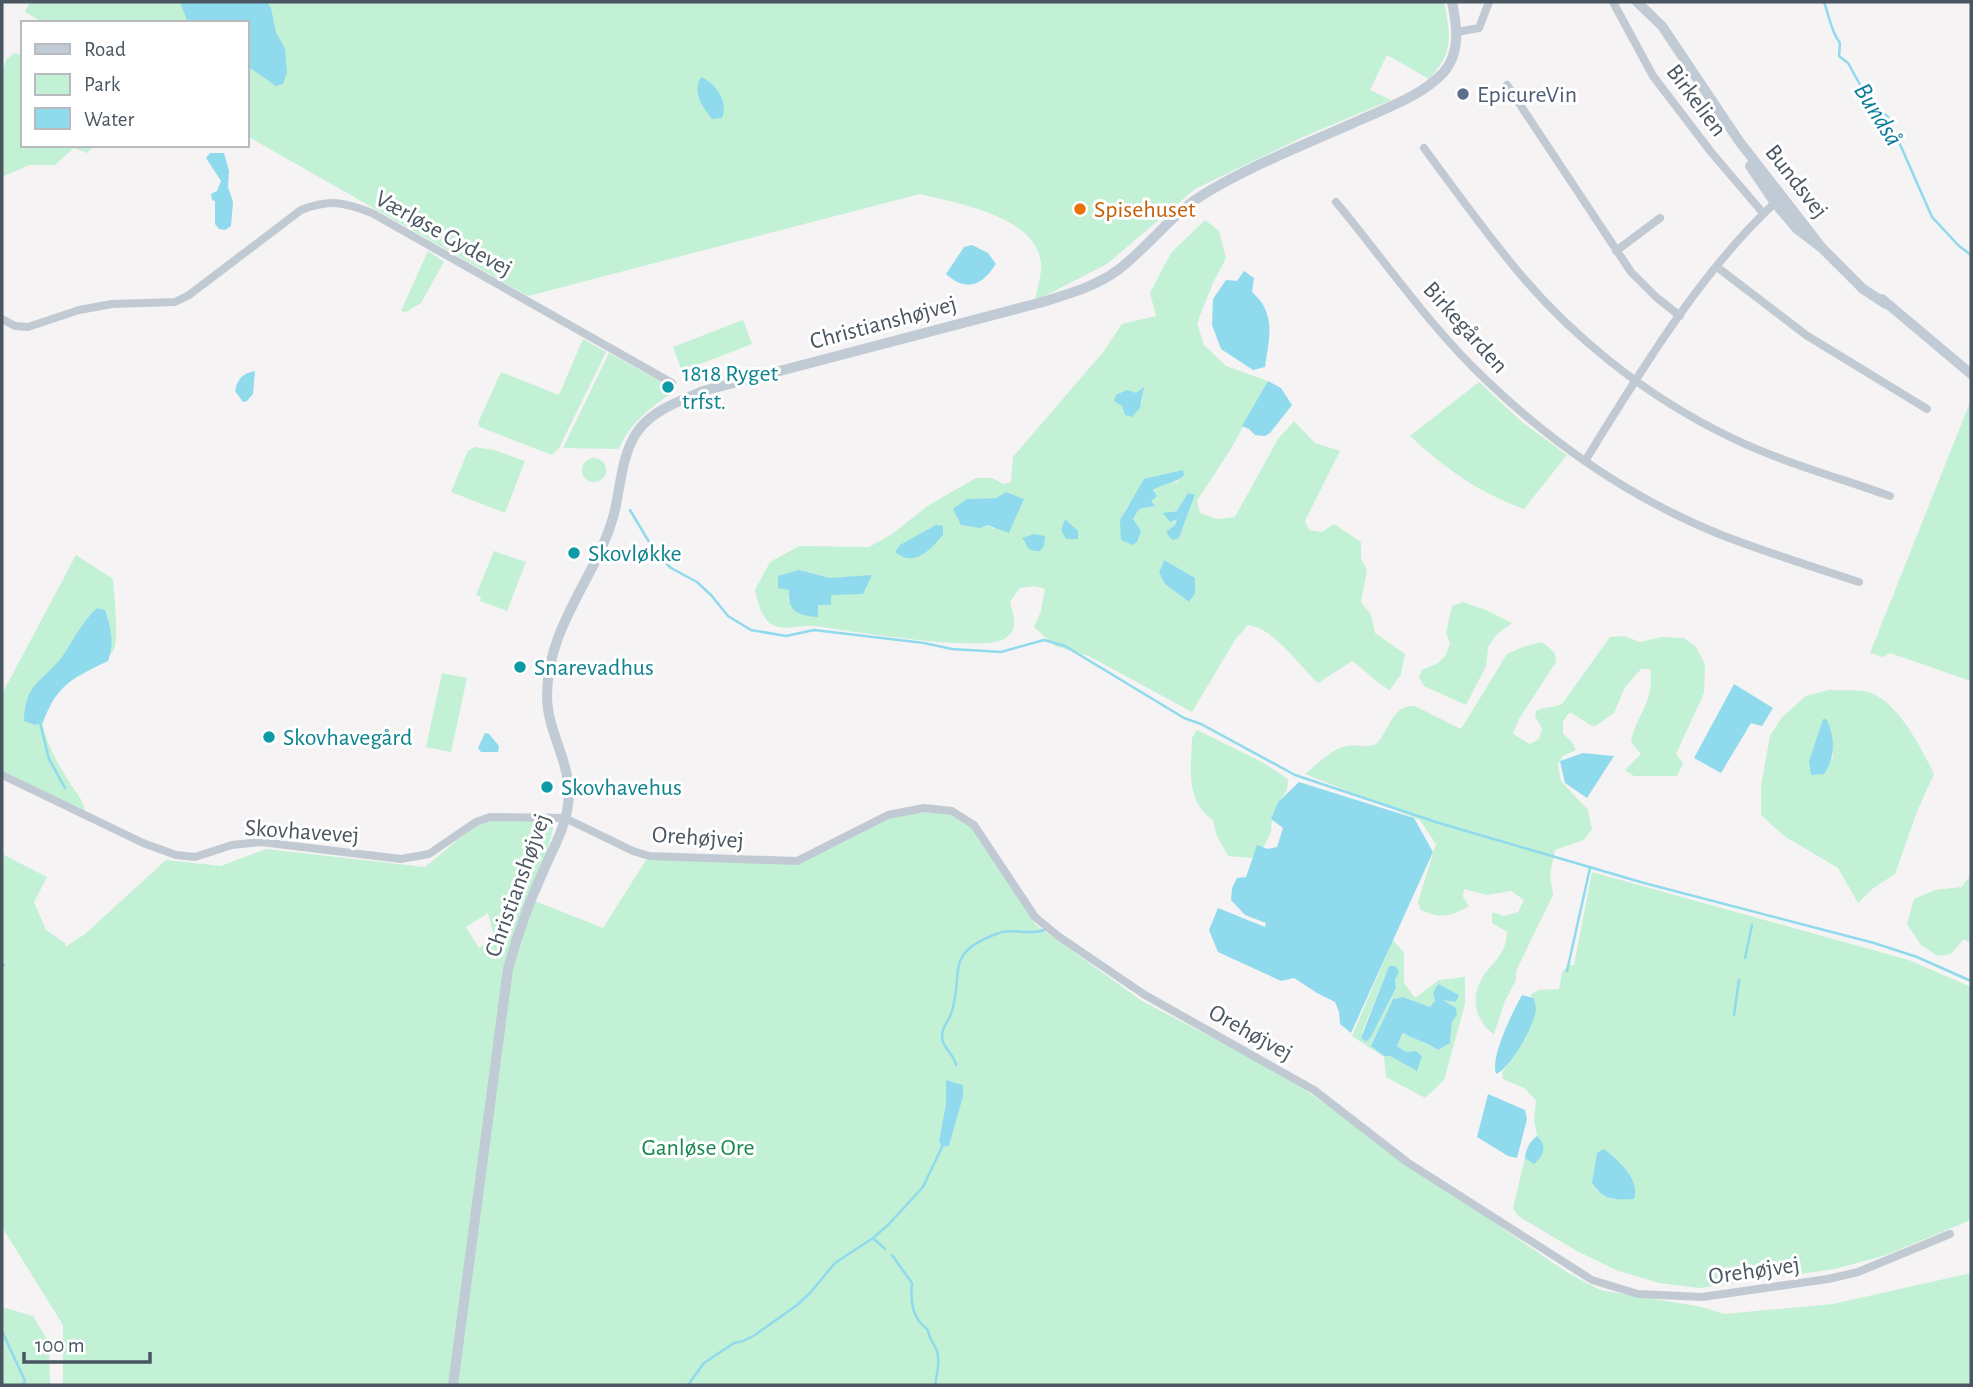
<svg xmlns="http://www.w3.org/2000/svg" width="1973" height="1387" font-family="'Alegreya Sans',sans-serif">
<rect width="100%" height="100%" fill="#f5f3f3"/>
<g fill="#c3f1d5" fill-rule="evenodd">
<path d="M30 2H1444C1451 36 1454 52 1429 79L1387 55 1370 90 1391 100 1303 137 1195 189 1107 264 1035 301C1037 289 1042 275 1041 263 1036 216 957 203 920 194L528 296 247 136V23H44L25 12Z"/>
<path d="M14 53 23 55V145H94L87 153 74 148 55 165H29L2 177V72L6 60Z"/>
<path d="M1205 220 1219 231 1226 258 1213 283 1197 323 1204 345 1226 366 1268 381 1232 447 1197 501 1200 513 1217 519 1235 517 1278 439 1294 421 1315 443 1340 451 1305 521 1309 530 1322 532 1334 524 1361 542V558L1367 570 1361 602 1371 615 1375 633 1405 654 1401 674 1390 690C1375 683 1366 670 1352 661L1318 683C1299 666 1273 627 1248 625L1235 640 1192 712 1089 656 1055 646 1034 627 1041 611 1045 589 1035 586 1020 588 1010 602C1014 617 1020 629 1004 639 983 652 864 633 834 629 825 628 816 625 807 626 795 626 783 631 771 624 761 617 758 602 755 590L770 562 799 546 869 547 892 534 929 505 976 478H992L1004 484 1011 482 1013 457 1104 351 1122 324 1156 316 1150 293 1171 253ZM1143 388 1142 403 1125 415 1122 406ZM1183 470 1177 482C1150 485 1157 489 1146 508L1139 509 1133 519 1136 525 1121 534C1119 494 1153 486 1183 470ZM1006 492 994 529 987 525 967 499 996 498ZM1195 496 1179 538 1166 532 1175 525 1177 518 1171 511H1177L1186 500ZM1164 560 1189 602 1165 584 1159 573ZM799 570 830 578 872 576 831 595 818 604 817 617 788 601 789 589Z"/>
<path d="M428 251 444 262 421 303 406 312 401 311Z"/>
<path d="M743 320 752 344 682 371 673 347Z"/>
<path d="M583 339 606 352 559 448 552 455 480 427 478 423 501 372 559 395Z"/>
<path d="M609 353 662 382 670 394C649 409 629 424 619 449L563 448Z"/>
<path d="M1479 382 1522 422 1567 455 1524 509C1478 492 1446 469 1410 436Z"/>
<path d="M1971 400V681L1890 653 1883 657 1870 653Z"/>
<path d="M475 447 494 450 525 461 505 513 451 492 468 451Z"/>
<circle cx="594" cy="470" r="12"/>
<path d="M494 551 526 562 507 611 480 601 481 597 476 595Z"/>
<path d="M76 555 113 579C114 593 119 639 114 649 101 676 64 670 48 709 46 713 43 719 43 724 45 742 60 768 70 783 76 793 83 799 85 811L2 771V694Z"/>
<path d="M1463 602 1486 610 1512 623 1496 635 1488 647 1486 666 1466 705 1424 686 1419 677 1422 670 1438 663 1446 655 1450 643 1446 633 1452 606Z"/>
<path d="M1624 636 1640 642 1662 637 1684 638 1696 647 1705 664 1704 693 1676 754 1683 763 1677 776H1634L1625 770 1641 754 1631 742C1637 712 1655 703 1650 669H1641L1625 687 1614 713 1597 725 1592 726 1570 712 1563 721V734L1572 742 1576 750 1563 756 1558 764 1561 781 1588 810 1592 829 1584 840 1555 850 1550 874 1553 895 1516 971V980L1505 1001 1494 1034C1474 1021 1470 995 1484 975 1495 960 1506 954 1507 932L1492 923V912L1504 916 1518 912 1524 900 1511 891 1487 895 1464 889 1463 897 1469 906C1450 917 1441 919 1421 910L1418 902 1436 844 1420 820 1305 774C1316 765 1332 749 1346 746 1356 743 1369 750 1378 742 1390 728 1393 704 1415 706L1461 729 1507 654 1523 647 1542 642 1555 653 1556 662 1519 719 1513 734 1530 744 1539 739 1542 729 1535 716 1536 711C1545 706 1550 709 1562 704L1610 637Z"/>
<path d="M442 673 467 678 451 752 426 747Z"/>
<path d="M1829 690C1841 691 1857 689 1868 692 1898 701 1921 748 1934 774L1918 809 1895 874 1872 889 1858 903 1838 868 1784 836 1761 815V786L1770 736 1782 717 1806 696ZM1823 719 1831 729 1833 759 1809 761Z"/>
<path d="M1197 730 1262 762 1288 779 1287 790 1279 802 1272 820 1271 832 1263 848 1251 858 1228 856 1216 834 1213 820C1185 801 1191 768 1192 738Z"/>
<path d="M914 812 953 813 973 826 1036 925 1142 1001 1286 1076 1394 1154 1568 1273 1600 1290 1702 1307 1724 1314 1833 1304 1971 1273V1385H63V1325L2 1227V854L47 877 34 902 46 930 65 943V947L85 934 166 860 221 866 266 849 425 867 482 820H555L535 901 603 928 646 860H803L889 818ZM488 913 494 937 479 948 466 927ZM946 1080 963 1085V1097L949 1146 943 1147 939 1141 946 1104Z"/>
<path d="M1592 872 1909 960 1971 987V1220L1886 1255 1835 1269 1700 1288 1659 1283 1616 1270 1577 1251 1518 1216 1513 1208 1525 1158 1535 1163 1541 1140 1537 1136 1534 1120 1536 1100 1524 1088 1503 1079 1502 1072C1517 1056 1539 1019 1534 998L1530 995 1539 990 1559 989 1562 973 1568 965H1574ZM1597 1153 1613 1200 1597 1191 1592 1184Z"/>
<path d="M1971 874V942L1963 940 1951 954 1938 956 1921 945 1907 924 1914 899 1935 890 1962 887Z"/>
<path d="M1393 940 1404 953V983L1415 998 1439 980 1465 977V1004L1444 1080 1425 1098 1386 1077 1384 1057 1352 1036ZM1389 966H1395L1398 971 1395 980 1396 989 1371 1037 1366 1042 1361 1038 1363 1030ZM1438 985 1459 995 1455 1002 1442 999 1456 1008 1457 1015 1452 1022 1450 1043 1438 1050C1427 1042 1415 1040 1404 1033L1397 1046 1406 1053 1416 1051 1422 1055 1417 1070 1390 1056H1384L1371 1046 1393 999 1403 997 1430 1007 1435 1001 1433 993Z"/>
<path d="M2 1307 33 1316 49 1343 50 1385H2Z"/>
</g>
<g fill="#90daee">
<path d="M180 2H267L271 8 276 32 285 49 287 72 283 84 276 86 247 66V23H188Z"/>
<path d="M701 77C715 83 729 101 722 118L712 119C702 106 692 93 701 77Z"/>
<path d="M210 153H224L229 171 228 187 233 202 231 226 225 230 219 229 215 224V201L212 200 211 194 217 191 221 181 206 158Z"/>
<path d="M972 245 988 253 996 264C982 285 967 293 946 274L964 247Z"/>
<path d="M1244 271 1254 278 1252 292C1277 314 1269 338 1265 367L1253 370 1221 349 1212 325 1213 299 1226 280 1237 281Z"/>
<path d="M255 371 253 394 247 401 243 402 235 391C238 378 242 374 255 371Z"/>
<path d="M1268 381 1281 388 1292 405 1270 433 1265 436 1255 435 1249 429 1242 426Z"/>
<path d="M1144 387 1140 408 1132 417 1125 415 1122 406 1114 401 1116 395 1127 390 1136 393Z"/>
<path d="M1183 470 1184 475C1175 484 1164 483 1153 490L1157 496 1151 501 1155 506 1139 509 1133 519 1141 531 1137 542 1133 545 1121 540 1120 520 1144 479Z"/>
<path d="M1006 492 1024 499 1009 533 987 525 980 528 961 525 953 509 967 499 996 498Z"/>
<path d="M1188 493 1195 495 1179 538 1172 540 1166 532 1175 525 1177 519 1170 522 1163 513 1177 511Z"/>
<path d="M1065 519 1078 531V539H1066L1061 530Z"/>
<path d="M936 525 943 526V535C930 550 914 568 895 552L900 545Z"/>
<path d="M1034 534 1045 536 1044 546 1040 551C1024 551 1030 547 1022 538Z"/>
<path d="M1164 560 1195 578V593L1189 602 1165 584 1159 573Z"/>
<path d="M799 570 830 578 872 575 863 594 831 595V605H818V617C798 616 787 611 789 590L778 588V576Z"/>
<path d="M97 608 105 610C111 629 115 642 108 661 73 677 57 685 43 722L35 725 24 721C24 711 26 698 32 689 39 679 54 668 62 657 74 639 82 622 97 608Z"/>
<path d="M1734 684 1773 708 1762 726 1751 723 1721 773 1694 758Z"/>
<path d="M1823 719H1826C1836 736 1835 759 1824 774L1811 775 1809 761Z"/>
<path d="M485 733 489 734 499 746 498 752H481L478 748Z"/>
<path d="M1583 753 1614 756 1587 798 1565 783 1560 761Z"/>
<path d="M1299 782 1414 818 1433 852 1351 1033 1340 1024 1339 1012 1335 1002 1317 993 1294 978 1281 981 1218 952 1209 930 1218 908 1265 927 1266 923 1245 915 1231 900 1232 888 1237 878 1246 877 1257 845 1268 849 1277 847 1283 828 1271 819 1278 802Z"/>
<path d="M1389 966H1395L1399 971 1395 980 1396 988 1371 1037 1366 1042 1361 1038Z"/>
<path d="M1438 984 1459 995 1456 1002 1443 1000 1456 1008 1457 1015 1452 1022 1450 1043 1438 1050C1427 1042 1415 1040 1403 1033L1397 1046 1406 1052 1416 1051 1422 1056 1417 1071 1390 1056H1384L1371 1046 1393 999 1403 997 1430 1007 1435 1001 1433 993Z"/>
<path d="M1522 995 1534 998C1534 999 1536 1007 1536 1008 1535 1025 1511 1068 1496 1074 1490 1056 1513 1012 1522 995Z"/>
<path d="M946 1080 963 1085V1097L949 1146 942 1147 939 1141 946 1104Z"/>
<path d="M1488 1094 1525 1110 1527 1119 1517 1158 1508 1156 1477 1137Z"/>
<path d="M1537 1136C1547 1145 1545 1155 1534 1164L1525 1158C1526 1149 1529 1142 1537 1136Z"/>
<path d="M1604 1149C1618 1160 1641 1180 1634 1199 1616 1200 1603 1201 1592 1183L1597 1153Z"/>
</g>
<g fill="none" stroke-linecap="round" stroke-linejoin="round">
<g stroke="#90daee" stroke-width="2.5">
<path d="M1824 2C1829 15 1831 32 1840 43L1839 56 1848 63 1868 99 1888 117 1932 217 1959 246 1971 255"/>
<path d="M630 510 655 552 671 568 697 582 711 595 728 616 751 630 786 636 814 630 924 643 952 649 1001 652 1044 640 1065 646 1184 718 1201 724 1295 775 1439 823 1644 883 1874 943 1917 957 1971 981"/>
<path d="M40 723 49 759 65 788"/>
<path d="M1745 958 1752 925"/>
<path d="M2 967 4 965"/>
<path d="M1567 971 1590 868"/>
<path d="M1734 1015 1739 980"/>
<path d="M956 1065C954 1055 946 1050 943 1042 939 1029 949 1022 952 1011 964 970 944 954 996 934 1011 927 1029 936 1044 930"/>
<path d="M874 1239 885 1249"/>
<path d="M892 1255 912 1283C910 1302 912 1318 928 1330 929 1339 934 1343 937 1351 940 1362 937 1374 935 1385"/>
<path d="M2 1331 25 1381 23 1385"/>
<path d="M688 1385 704 1363 734 1343 743 1341 755 1335 797 1305 810 1293 835 1263 873 1238 888 1225 923 1187 942 1147"/>
</g>
<g stroke="#c1cad2" stroke-width="8">
<path d="M1613 2 1653 76 1711 152 1763 213"/>
<path d="M1457 32 1479 28 1489 2"/>
<path d="M1507 85 1631 272 1656 297 1680 316"/>
<path d="M1424 148C1451 185 1478 222 1507 258 1566 333 1645 396 1730 437 1781 462 1837 477 1890 496"/>
<path d="M1336 202C1385 261 1430 327 1486 380 1553 444 1633 499 1719 534 1765 552 1812 567 1859 582"/>
<path d="M1616 251 1660 218"/>
<path d="M1717 267 1806 335 1927 409"/>
<path d="M2 319 15 326 28 327 79 310 112 304 175 302 189 295 301 210C330 199 344 202 372 213L672 383"/>
<path d="M1585 461C1640 372 1702 269 1779 199"/>
<path d="M2 775 143 843 176 855 195 857 232 845 261 842 401 859 429 854 476 822 490 817 565 818 633 851 649 856 797 861 888 815 924 808 952 811 974 825 1035 917 1058 936 1145 995 1314 1090 1407 1162 1592 1280 1638 1294 1702 1297 1828 1279 1858 1272 1950 1234"/>
</g>
<g stroke="#c1cbd6" stroke-width="10">
<path d="M1637 2 1662 26 1739 141 1822 248"/>
<path d="M1750 166 1775 203 1797 229 1822 248 1863 289 1886 304"/>
<path d="M1882 299 1971 374"/>
<path d="M453 1385 508 969C517 936 528 905 542 874 551 852 565 829 568 805 574 766 547 734 547 696 547 625 597 577 614 514 621 486 621 452 640 428 656 409 680 401 703 391L1039 303C1065 295 1095 287 1118 270 1147 248 1170 216 1201 196 1251 165 1307 144 1360 120 1389 107 1421 96 1443 73 1461 53 1457 26 1452 2"/>
</g>
</g>
<circle fill="#5c6f8a" stroke="#fff" stroke-width="2.5" cx="1463" cy="94" r="7"/>
<circle fill="#e8710a" stroke="#fff" stroke-width="2.5" cx="1080" cy="209" r="7"/>
<g fill="#0f9aa8" stroke="#fff" stroke-width="2.5">
<circle cx="668" cy="387" r="7"/>
<circle cx="574" cy="553" r="7"/>
<circle cx="520" cy="667" r="7"/>
<circle cx="269" cy="737" r="7"/>
<circle cx="547" cy="787" r="7"/>
</g>
<g text-anchor="middle" stroke-width="6" stroke-linejoin="round" paint-order="stroke">
<g font-size="24" fill="#4e5e75" stroke="#fff" text-anchor="start">
<text x="1477" y="102">EpicureVin</text>
</g>
<g font-size="24" fill="#4a5661" stroke="#fff">
<text transform="translate(1697 100) rotate(53)" y="8">Birkelien</text>
<text transform="translate(1797 181) rotate(52)" y="8">Bundsvej</text>
<text transform="translate(444 233) rotate(29)" y="8">Værløse Gydevej</text>
<text transform="translate(883 322) rotate(-15)" y="8">Christianshøjvej</text>
<text transform="translate(1466 327) rotate(48)" y="8">Birkegården</text>
<text transform="translate(302 831) rotate(4)" y="8">Skovhavevej</text>
<text transform="translate(698 837) rotate(4)" y="8">Orehøjvej</text>
<text transform="translate(517 885) rotate(-70)" y="8">Christianshøjvej</text>
<text transform="translate(1251 1032) rotate(29)" y="8">Orehøjvej</text>
<text transform="translate(1754 1270) rotate(-8)" y="8">Orehøjvej</text>
</g>
<g font-size="24" fill="#c56008" stroke="#fff" text-anchor="start">
<text x="1094" y="217">Spisehuset</text>
</g>
<g font-size="24" fill="#0d838f" stroke="#fff" text-anchor="start">
<text x="682" y="381">1818 Ryget<tspan x="682" dy="28">trfst.</tspan></text>
<text x="588" y="561">Skovløkke</text>
<text x="534" y="675">Snarevadhus</text>
<text x="283" y="745">Skovhavegård</text>
<text x="561" y="795">Skovhavehus</text>
</g>
<g font-size="24" fill="#17864f" stroke="#fff">
<text x="698" y="1155">Ganløse Ore</text>
</g>
<g font-size="26" font-style="italic" fill="#0c7c9b" stroke="#fff">
<text transform="translate(1879 114) rotate(58)" y="9">Bundså</text>
</g>
</g>
<rect width="1973" height="1387" fill="none" stroke="#4a5661" stroke-width="7"/>
<rect x="21" y="21" width="228" height="126" fill="#ffffff" stroke="#b7bbc0" stroke-width="2"/>
<rect x="35" y="44" width="35" height="10" fill="#c1cbd6" stroke="#b7bbc0" stroke-width="2"/>
<text x="84" y="56" font-size="21" fill="#4a5661">Road</text>
<rect x="35" y="74" width="35" height="21" fill="#c3f1d5" stroke="#b7bbc0" stroke-width="2"/>
<text x="84" y="91" font-size="21" fill="#4a5661">Park</text>
<rect x="35" y="108" width="35" height="21" fill="#90daee" stroke="#b7bbc0" stroke-width="2"/>
<text x="84" y="126" font-size="21" fill="#4a5661">Water</text>
<path d="M24 1352v10h126v-10" fill="none" stroke="#4a5661" stroke-width="3.5"/>
<text x="35" y="1352" font-size="21" fill="#4a5661" stroke="#ffffff" stroke-width="5" paint-order="stroke">100 m</text>
</svg>
